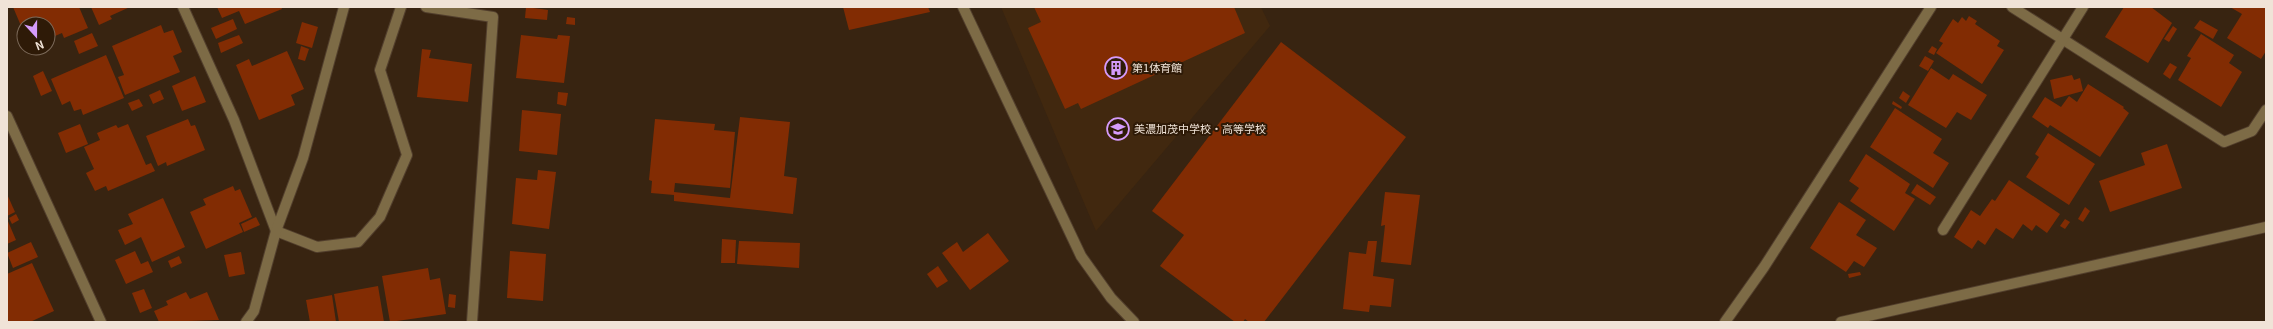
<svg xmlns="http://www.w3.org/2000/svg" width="2273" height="329" font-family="Georgia,'Noto Sans JP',serif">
<rect width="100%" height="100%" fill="#382411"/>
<path fill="#41280f" d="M1001 7H1261L1270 26 1096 231Z"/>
<g fill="#822c03">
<path d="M13 7H79L88 28 64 38 62 33 48 39V24H24V33Z"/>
<path d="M91 7H130L110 16 112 19 99 25Z"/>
<path d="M217 7H281L282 9 245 24 239 11 222 18Z"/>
<path d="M526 7 548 10 547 20 525 18Z"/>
<path d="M843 7H928L930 12 849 30Z"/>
<path d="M1034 7H1234L1245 33 1081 109 1078 103 1065 109 1028 28 1041 22Z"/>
<path d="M2124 7H2151L2172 23 2148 63 2105 37Z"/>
<path d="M2230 7H2266V51L2261 59 2227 38 2242 14Z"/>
<path d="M1969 16 1977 21 1975 24 2000 41 1997 46 2004 50 1982 84 1936 53 1943 43 1939 41 1953 19 1958 23 1962 17 1966 21Z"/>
<path d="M567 17 575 18V25L566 24Z"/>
<path d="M233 19 237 29 216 39 211 28Z"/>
<path d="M2200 20 2218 30 2213 39 2194 28Z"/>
<path d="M302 22 318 27 312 48 296 43Z"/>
<path d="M161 25 164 33 173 30 182 52 173 56 180 72 125 95 118 77 124 75 112 46Z"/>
<path d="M2173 26 2177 29 2169 42 2164 39Z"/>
<path d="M92 33 98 46 79 54 74 41Z"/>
<path d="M2201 34 2234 55 2229 63 2242 72 2221 107 2178 80 2191 58 2187 56Z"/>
<path d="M239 35 243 43 221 53 218 43Z"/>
<path d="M521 35 557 39 558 35 570 36 564 83 516 78Z"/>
<path d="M1281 42 1406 137 1264 322H1249L1245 319 1243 322H1235L1160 266 1184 235 1152 211Z"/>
<path d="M301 46 309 49 305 61 298 59Z"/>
<path d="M1932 46 1937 49 1934 55 1928 52Z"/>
<path d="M422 49 431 50 429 58 472 64 468 102 417 97Z"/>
<path d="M287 51 304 89 291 95 295 105 259 120 236 65 249 59 252 66Z"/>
<path d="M106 55 124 98 83 115 81 109 74 111 70 101 62 105 51 79Z"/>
<path d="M1925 56 1934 61 1928 71 1919 66Z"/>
<path d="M2170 63 2177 67 2170 79 2163 74Z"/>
<path d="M1931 68 1949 80 1953 74 1987 95 1971 120 1957 112 1946 128 1908 105Z"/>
<path d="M43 71 52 91 41 96 33 76Z"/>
<path d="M2072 75 2074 80 2080 78 2083 91 2054 99 2050 80Z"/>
<path d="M195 76 206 102 182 111 172 86Z"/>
<path d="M2088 84 2124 107 2123 108 2129 113 2100 157 2050 125 2048 128 2032 117 2045 97 2061 107 2069 96 2077 102Z"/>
<path d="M160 90 164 99 153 104 149 95Z"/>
<path d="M1903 91 1910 96 1906 103 1899 98Z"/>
<path d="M558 92 568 93 566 106 557 104Z"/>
<path d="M139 99 143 106 132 111 128 103Z"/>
<path d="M1893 101 1902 107 1901 109 1892 104Z"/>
<path d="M1895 108 1942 139 1933 153 1949 163 1933 188 1870 147Z"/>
<path d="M522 110 561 114 557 155 519 151Z"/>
<path d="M740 117 790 122 784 176 797 178 793 214 674 201V195L651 193 652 181 649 180 655 119 715 124 714 130 735 132 730 188 675 183 674 192 730 198Z"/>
<path d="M188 119 191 126 195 125 205 150 167 166 166 162 158 166 146 136Z"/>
<path d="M80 124 88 144 66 153 58 133Z"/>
<path d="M128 124 146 165 151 163 155 171 108 191 106 186 95 191 86 173 94 169 84 147 100 140 97 133 116 125 118 128Z"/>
<path d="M2048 133 2095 164 2069 205 2026 177 2039 157 2035 154Z"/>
<path d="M2167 144 2182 188 2110 212 2099 181 2145 165 2141 153Z"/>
<path d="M1866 154 1910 184 1905 193 1915 199 1894 231 1850 201 1859 188 1849 181Z"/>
<path d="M538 170 556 172 549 229 512 224 516 178 537 180Z"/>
<path d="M2009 180 2060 214 2047 233 2036 225 2032 231 2023 224 2013 239 1996 228 1985 245 1978 240 1972 249 1954 237 1971 210 1980 216 1992 199 1995 201Z"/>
<path d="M1917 184 1936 197 1930 205 1911 193Z"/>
<path d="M233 186 235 191 240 189 252 217 239 223 243 232 206 249 190 212 206 205 203 199Z"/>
<path d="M1385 192 1420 195 1411 265 1381 262 1385 225 1381 226Z"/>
<path d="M7 194 15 212 7 216Z"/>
<path d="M163 198 185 247 152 262 141 237 125 245 118 230 133 224 128 214Z"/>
<path d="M1839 202 1866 220 1856 235 1877 248 1864 267 1854 261 1846 272 1810 248Z"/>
<path d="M2085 207 2090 211 2083 222 2078 219Z"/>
<path d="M16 214 19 220 12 224 9 218Z"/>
<path d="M256 217 260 225 244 232 241 224Z"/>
<path d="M7 219 16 240 7 244Z"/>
<path d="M2065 219 2070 222 2065 229 2060 226Z"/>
<path d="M988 233 1009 261 970 290 942 253 957 242 963 252Z"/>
<path d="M722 239 736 240 735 263H721Z"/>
<path d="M739 241 800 243 799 268 737 264Z"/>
<path d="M1368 241H1377L1373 276 1394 279 1391 307 1370 305 1369 312 1343 309 1349 252 1366 254Z"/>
<path d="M31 242 38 257 13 268 7 253Z"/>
<path d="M135 251 141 264 148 261 153 272 126 284 115 260Z"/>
<path d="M510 251 546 254 543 301 507 298Z"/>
<path d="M241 252 245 274 229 277 224 255Z"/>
<path d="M179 256 182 263 171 268 168 261Z"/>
<path d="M32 263 54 311 30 322H7V274Z"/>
<path d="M938 266 948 281 937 288 927 274Z"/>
<path d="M428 268 430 280 440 278 446 314 390 322 382 276Z"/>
<path d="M1860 272 1861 275 1849 278 1848 274Z"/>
<path d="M378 286 384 322H339L334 294Z"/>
<path d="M144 289 152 308 140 313 132 293Z"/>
<path d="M186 292 190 299 207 292 219 320 159 322 154 311 168 305 166 301Z"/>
<path d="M449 294 456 295 455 308 448 307Z"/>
<path d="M332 295 336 322H310L306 300Z"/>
</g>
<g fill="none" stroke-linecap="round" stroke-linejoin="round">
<g stroke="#523f2d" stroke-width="12">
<g id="minor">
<path d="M183 7 234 120 276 231 317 247 358 242 380 217 407 155 380 70 401 7"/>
<path d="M426 7 493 17 472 322"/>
<path d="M963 7 1081 256 1111 298 1134 322"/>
<path d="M2012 7 2224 142 2252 131 2266 110"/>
<path d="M7 116 101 322"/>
<path d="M1943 230 2083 7"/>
<path d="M246 322 254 311 276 231 303 158 344 7"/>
<path d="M1725 322 1764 267 1931 7"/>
<path d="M1841 322 2266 227"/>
</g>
</g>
<use href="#minor" stroke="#7d6b46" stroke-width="10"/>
</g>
<defs>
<g id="building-ring" transform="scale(1.15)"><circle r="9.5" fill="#2e1a07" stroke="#d59bfb" stroke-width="1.5"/><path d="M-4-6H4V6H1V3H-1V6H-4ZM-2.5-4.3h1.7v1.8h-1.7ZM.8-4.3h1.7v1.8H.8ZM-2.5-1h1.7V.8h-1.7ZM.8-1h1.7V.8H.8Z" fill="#d59bfb"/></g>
<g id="school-ring" transform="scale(1.15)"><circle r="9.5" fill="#2e1a07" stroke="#d59bfb" stroke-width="1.5"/><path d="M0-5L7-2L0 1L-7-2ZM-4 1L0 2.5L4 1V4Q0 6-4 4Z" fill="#d59bfb"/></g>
</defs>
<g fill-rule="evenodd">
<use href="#building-ring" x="1116" y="68"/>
<use href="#school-ring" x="1118" y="129"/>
</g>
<g text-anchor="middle" stroke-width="4" stroke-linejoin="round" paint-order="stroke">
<g font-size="11" fill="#f0e3d7" stroke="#2e1a07" text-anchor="start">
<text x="1132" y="72">第1体育館</text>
<text x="1134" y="133">美濃加茂中学校・高等学校</text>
</g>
</g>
<rect width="2273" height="329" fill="none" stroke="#f0e3d7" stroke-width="16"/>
<g transform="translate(36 36) rotate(159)"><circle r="19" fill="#2e1a07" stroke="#7c6a5a"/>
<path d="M0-3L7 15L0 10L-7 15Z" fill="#d59bfb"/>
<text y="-6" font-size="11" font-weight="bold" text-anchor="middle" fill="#f0e3d7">N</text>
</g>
</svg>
